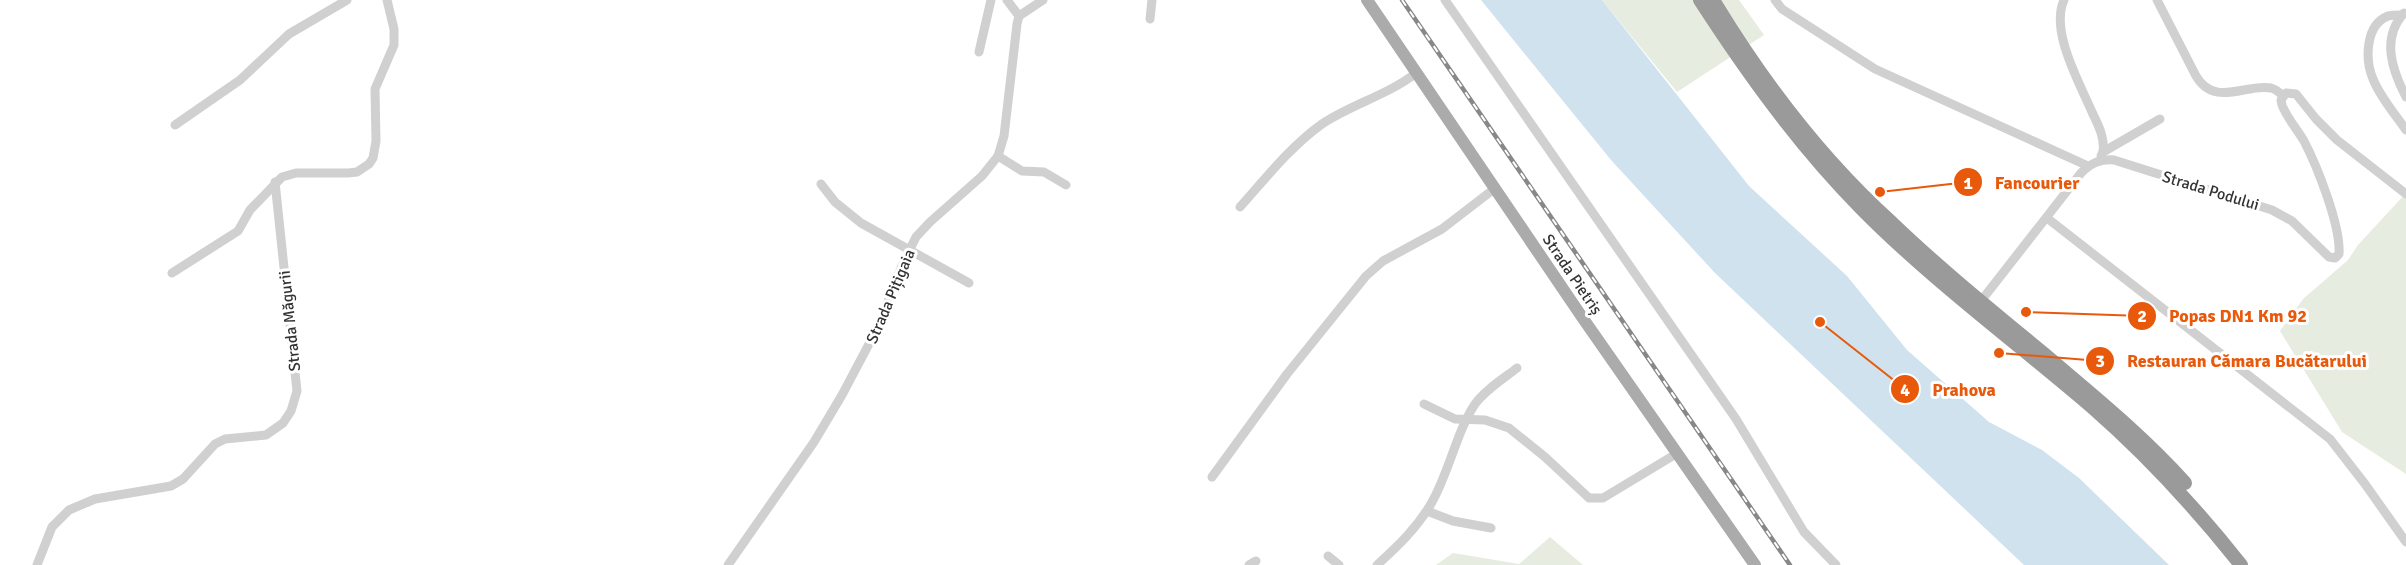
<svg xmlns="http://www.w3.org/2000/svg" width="2406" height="565" font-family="Signika,sans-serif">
<rect width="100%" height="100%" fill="#fff"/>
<g fill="#e6ecdf">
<path d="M1602 0H1739L1764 35 1677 92Z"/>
<path d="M2406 193V474L2342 432 2280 331 2303 299 2348 260 2358 245Z"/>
<path d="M1550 537 1583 565H1436L1453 553 1519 564Z"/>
</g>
<path fill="#cfe2ee" d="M1481 0H1602L1749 186 1847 276 1907 350 1989 422 2042 450 2079 478 2169 565H2024L1715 273 1611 160Z"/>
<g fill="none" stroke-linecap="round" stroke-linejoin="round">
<g stroke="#d0d0d0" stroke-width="9">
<path d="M1007 0 1019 16"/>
<path d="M1445 0 1736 419 1804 532 1836 565"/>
<path d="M1775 0 1782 9 1875 69 2088 166"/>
<path d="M2064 0C2050 31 2079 82 2092 112 2098 125 2105 137 2103 152"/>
<path d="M2157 0 2196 76C2215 108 2246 83 2271 88 2275 89 2280 93 2283 96"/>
<path d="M2404 13C2381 38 2392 70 2406 97"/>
<path d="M2402 15C2398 15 2391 15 2388 16 2365 25 2365 60 2373 79 2380 97 2395 114 2406 130"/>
<path d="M1150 19 1152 0"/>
<path d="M979 52 991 0"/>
<path d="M175 125 240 80 289 34 347 0"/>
<path d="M998 156 1022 171 1044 172 1066 185"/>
<path d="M2101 156 2103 152 2160 119"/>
<path d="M821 184 835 202 861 223 969 283"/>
<path d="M1240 207C1265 179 1291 146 1322 124 1352 104 1388 95 1416 73"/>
<path d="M2047 218 2330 439 2365 484 2406 542"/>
<path d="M172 273 238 231 250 210 282 177 296 173H348L357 172 369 164 373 158 376 141 375 89 394 45V29L387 0"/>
<path d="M1981 301 2081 173C2091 163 2100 159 2114 160L2272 210 2292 221 2329 257 2335 258 2339 254C2341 226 2317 166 2304 141 2297 129 2287 118 2282 105L2281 100 2286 93 2296 94 2316 119 2337 140 2406 194"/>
<path d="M1424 404 1455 419 1485 420 1509 428 1545 457 1589 498H1603L1676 454"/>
<path d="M1212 477 1287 374 1366 276 1383 261 1442 229 1494 189"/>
<path d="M1427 511 1453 521 1491 528"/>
<path d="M1328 556 1339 565"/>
<path d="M37 565 52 527 69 510 95 499 171 486 183 479 215 444 225 439 266 435 283 423 291 411 297 391 275 182"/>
<path d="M728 565 814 442 842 395 878 327 904 261 916 237 930 222 982 176 998 156 1004 136 1017 24 1019 16 1043 0"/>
<path d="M1249 565 1256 561"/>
<path d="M1377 565C1398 546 1418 527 1432 502 1449 472 1457 431 1475 404 1485 390 1503 379 1517 368"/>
</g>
<path stroke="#ababab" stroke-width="12" d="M1367 0 1582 317 1755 565"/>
<g stroke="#9a9a9a" stroke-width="14">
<path d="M1700 0C1748 74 1799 145 1861 208 1932 280 2015 341 2092 407 2148 456 2195 507 2241 565"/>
<path d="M1713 0C1762 81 1821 159 1892 223 1940 269 1992 311 2044 354 2092 395 2142 435 2185 483"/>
</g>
<g stroke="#888" stroke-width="4.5">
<path id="rail" d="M1402 0 1790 565"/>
</g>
<use href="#rail" stroke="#fff" stroke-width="2" stroke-dasharray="7" stroke-linecap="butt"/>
</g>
<g text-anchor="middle" stroke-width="6" stroke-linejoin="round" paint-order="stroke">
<g font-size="16" fill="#333" stroke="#fff">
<text transform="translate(2211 190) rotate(17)" y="6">Strada Podului</text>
<text transform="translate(1573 274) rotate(56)" y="6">Strada Pietriș</text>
<text transform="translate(890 296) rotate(-67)" y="6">Strada Pițigaia</text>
<text transform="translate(289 321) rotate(-96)" y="6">Strada Măgurii</text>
</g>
</g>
<path fill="none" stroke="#e8590c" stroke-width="2" d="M1880 192L1968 182M2026 312L2142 316M1999 353L2100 361M1820 322L1905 389"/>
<g fill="#e8590c" stroke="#fff" stroke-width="2">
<circle cx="1880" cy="192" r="6"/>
<circle cx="2026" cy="312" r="6"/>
<circle cx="1999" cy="353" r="6"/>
<circle cx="1820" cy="322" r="6"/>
<circle cx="1968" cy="182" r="15"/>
<circle cx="2142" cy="316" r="15"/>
<circle cx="2100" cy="361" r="15"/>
<circle cx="1905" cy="389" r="15"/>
</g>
<g font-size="18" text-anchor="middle" font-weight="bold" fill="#fff">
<text x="1968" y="189">1</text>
<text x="2142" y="322">2</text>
<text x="2100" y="367">3</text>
<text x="1905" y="396">4</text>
</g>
<g font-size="18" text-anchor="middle" font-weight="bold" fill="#e8590c" stroke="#fff" stroke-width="6" stroke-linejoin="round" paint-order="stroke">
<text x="2037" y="189">Fancourier</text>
<text x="2238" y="322">Popas DN1 Km 92</text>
<text x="2247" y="367">Restauran Cămara Bucătarului</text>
<text x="1964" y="396">Prahova</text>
</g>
</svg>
